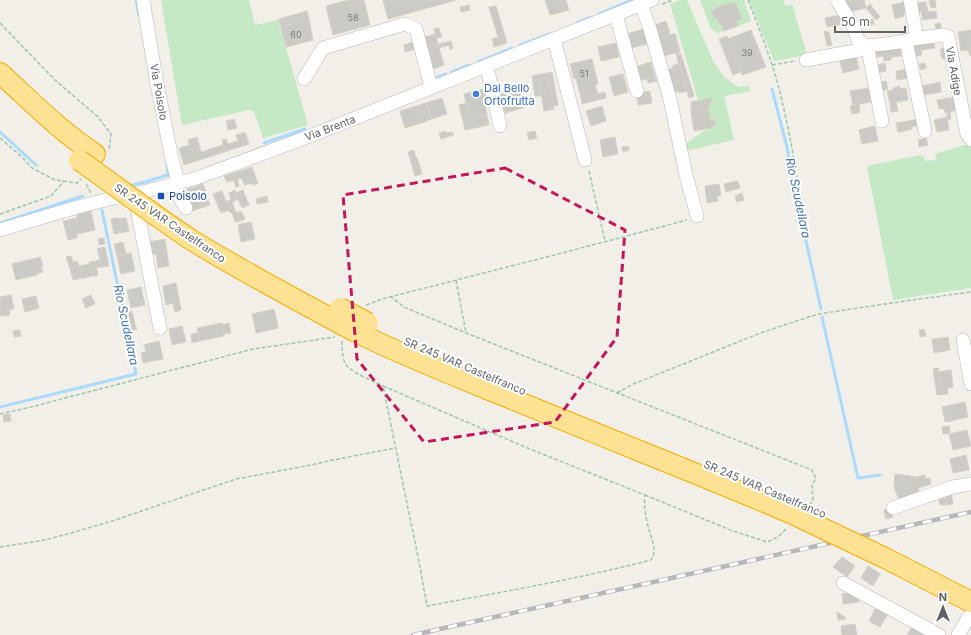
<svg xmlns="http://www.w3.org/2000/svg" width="971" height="635" font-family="Inter,sans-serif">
<rect width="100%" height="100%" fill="#f1efe8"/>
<g fill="#c5e8c5">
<path d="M161 0H249L255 25 278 20 308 125 263 138 254 112 249 110 182 125Z"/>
<path d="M680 0H687L713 61 724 77 738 87 749 86 750 91 724 96 734 140 685 151 684 145 702 132 711 128 712 126 716 125 715 119 710 120 708 109 712 98 698 100 670 4Z"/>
<path d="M700 0H744L751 21 738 26 736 21 741 19 735 2 715 8 711 11 714 18H717L724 31 718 33 711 29Z"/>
<path d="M749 0H783L785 6 792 4 807 55 774 61Z"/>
<path d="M971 144V288L893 300 867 166 921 155 924 156 925 161 936 160 935 154 964 145Z"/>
</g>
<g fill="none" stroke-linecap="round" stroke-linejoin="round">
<g stroke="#aadaff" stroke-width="3">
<path d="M136 0 139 15"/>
<path d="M599 14 632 0"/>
<path d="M578 22 592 17"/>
<path d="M520 45 550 34"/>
<path d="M478 62 512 48"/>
<path d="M452 72 469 65"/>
<path d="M436 78 446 74"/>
<path d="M772 89 787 147 793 182 821 309"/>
<path d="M0 132 36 165"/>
<path d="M264 143 305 129"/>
<path d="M128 186 145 182 168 175V172L167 164"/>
<path d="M0 223 83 196"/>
<path d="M822 317 858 478 880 475"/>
<path d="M0 407 136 374 102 210"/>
</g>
</g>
<g fill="#cccac5" stroke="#d6d1c6">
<path d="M349 0H364L370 25 333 35 326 6Z"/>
<path d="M383 0H456L388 19Z"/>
<path d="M545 0H566L569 10 550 15Z"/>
<path d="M846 0H864L866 8 849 12Z"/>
<path d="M929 0H935L936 7 931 8Z"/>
<path d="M735 2 742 19 736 21 738 26 724 31 717 18H714L711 11 715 9V8Z"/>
<path d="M905 2 908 12 904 13V16L895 19 892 5Z"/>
<path d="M926 2 928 12 936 11 937 18 923 20 921 11 914 13 912 4Z"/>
<path d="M870 4 880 17 876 20 866 8Z"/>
<path d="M469 5 470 10 461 12 460 7Z"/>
<path d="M496 6 507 43 494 47 492 39 498 37 489 7Z"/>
<path d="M307 11 309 19 281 27 279 19Z"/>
<path d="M841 15 842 24 827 27 825 18Z"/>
<path d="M309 19 313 40 286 47 281 27Z"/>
<path d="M873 19 874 24 868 26 866 21Z"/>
<path d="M666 21 669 30 658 33 655 25Z"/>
<path d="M940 23 941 29H936L935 24Z"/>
<path d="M439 28 442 37 436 38 434 29Z"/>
<path d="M644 29 647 44 631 48 627 34Z"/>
<path d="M669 30 670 35 675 33 680 52 663 56 658 33Z"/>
<path d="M751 30 766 67 742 75 728 39Z"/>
<path d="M971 30V56H970L968 50 961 51 958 32Z"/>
<path d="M824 31 829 32 832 45 827 46Z"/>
<path d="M435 34 438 44 427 47 425 37Z"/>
<path d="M727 36 740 72 733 75 719 39Z"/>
<path d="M932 37 935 48 921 50 922 55 913 57 910 42Z"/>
<path d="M451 41 453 48 450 50 449 45 439 48 438 44Z"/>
<path d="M414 42 415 49 405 52 404 45Z"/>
<path d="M616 43 619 57 601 61 598 47Z"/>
<path d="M899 43 901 56 891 57V60L884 61 883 56 876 57 875 50Z"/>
<path d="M438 44 444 65 433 69 427 47Z"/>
<path d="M946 48 948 58 942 59 940 49Z"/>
<path d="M676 54H681L694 96 689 98Z"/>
<path d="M856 56 859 69 843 73 839 58Z"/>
<path d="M592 59 598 84 595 85 598 94 581 98 576 78 574 79 570 64Z"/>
<path d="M651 62 655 77 639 81 635 67Z"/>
<path d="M679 63 687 91 679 93 678 91 674 92 667 70 673 68 672 66Z"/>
<path d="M885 63 886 71 876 73 874 66Z"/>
<path d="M925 63 926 68 921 70 919 64Z"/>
<path d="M908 69 910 78 897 80 896 71Z"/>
<path d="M552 72 558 105 553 106 548 78 539 79 541 96H535L532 76Z"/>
<path d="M623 74 628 92 614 96 609 77Z"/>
<path d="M655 77 657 81 648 83 647 79Z"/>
<path d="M548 78 554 109 544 111 539 79Z"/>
<path d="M886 81 888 89 880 91 878 82Z"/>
<path d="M940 82 941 92 924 95 922 86Z"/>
<path d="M900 86V89L906 88 908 100 890 103 887 91 893 90V88Z"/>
<path d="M868 88 871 102 853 105 850 91Z"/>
<path d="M484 89 488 106H485L487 115 470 119 464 94Z"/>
<path d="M519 89 524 108 505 113 500 94Z"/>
<path d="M650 91 652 103 638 105 636 94Z"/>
<path d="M605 92 606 98 582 104 581 98Z"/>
<path d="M954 97 957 110 945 113 944 108 952 107 950 98Z"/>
<path d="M442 98 447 114 431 119 426 103Z"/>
<path d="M712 98 708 109 691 112V102Z"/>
<path d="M950 98 952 107 939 109 937 100Z"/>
<path d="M896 102 898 111 891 112 890 103Z"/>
<path d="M426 103 431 119 424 122 419 105Z"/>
<path d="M466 103 470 119 463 121 459 105Z"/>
<path d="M859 104 860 112 852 114 850 106Z"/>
<path d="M419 105 424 122 405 128 400 111Z"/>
<path d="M602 106 606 121 591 126 586 111Z"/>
<path d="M708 109 710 120 715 119 716 125 712 126 711 128 694 131 691 112Z"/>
<path d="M947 112H950L951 119 947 120Z"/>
<path d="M487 115 489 125 465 130 463 121Z"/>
<path d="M947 117 949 130 937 132 934 120Z"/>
<path d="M234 119 237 128 228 130 226 121Z"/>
<path d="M918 119 920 125 911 127 912 129 904 131 902 122Z"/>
<path d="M902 122 904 131 898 132 896 123Z"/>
<path d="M875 126 878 141 862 144 859 130Z"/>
<path d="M445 131 447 137 441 139 439 133Z"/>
<path d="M535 131 537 138 529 140 527 133Z"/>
<path d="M245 132 249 144 184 165 179 148 190 145 188 140 197 137 201 152 223 145 222 140 226 139 228 144 238 141 236 135Z"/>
<path d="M452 132 454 135 447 137 446 133Z"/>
<path d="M615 137 618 154 603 157 600 140Z"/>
<path d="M926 138 928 145 919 147 918 140Z"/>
<path d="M628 146 629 150 623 152 622 147Z"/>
<path d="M414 150 416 158 417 157 422 174 415 176 408 152Z"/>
<path d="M252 167 258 183 253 185 250 183 244 185 242 178 227 182 224 176Z"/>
<path d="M237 179 239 186 236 187 234 180Z"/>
<path d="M738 181 740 188 726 192 724 184Z"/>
<path d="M203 184 208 197 190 203 185 190Z"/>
<path d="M719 184 721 195 717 196 718 201 707 203 705 186Z"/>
<path d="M235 190 236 193 243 190 249 205 242 208 238 199 232 202 235 210 230 213 229 210 221 213 213 194 222 191 226 202 231 199 229 193Z"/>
<path d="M742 193 744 200 737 202 735 196Z"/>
<path d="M267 196 268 202 257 204 256 199Z"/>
<path d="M207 197 210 205 192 211 190 203Z"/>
<path d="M235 210 240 221 235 222 232 212Z"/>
<path d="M91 211 95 230 77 234V238L68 240 63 221 77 218V214Z"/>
<path d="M236 212H242L245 219 240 221Z"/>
<path d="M117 218 118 219 126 218 129 231 114 234 111 219Z"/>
<path d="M251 222 255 239 241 242 238 225Z"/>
<path d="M104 238 105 244 99 245 98 239Z"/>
<path d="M165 239 169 266 158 268 156 254 154 255 149 242Z"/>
<path d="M123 242 126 254 117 256 114 244Z"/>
<path d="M105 247 109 266 102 267 97 249Z"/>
<path d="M131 253 135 271 121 274 117 256Z"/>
<path d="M71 256 73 262 77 261 79 266 70 269 66 257Z"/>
<path d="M40 257 43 265 41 266 43 272 36 274 37 275 16 280 12 264Z"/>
<path d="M100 260 102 267 96 268 95 261Z"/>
<path d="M95 261 98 275 92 276 89 262Z"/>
<path d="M89 264 92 276 82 278 79 266Z"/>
<path d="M79 266 82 278 73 280 70 269Z"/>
<path d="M176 283 179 299 165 301 163 286Z"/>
<path d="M141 287 145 305 131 308 127 290Z"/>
<path d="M11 295 14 309 9 310 10 315 0 316V297Z"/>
<path d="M91 295 95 304 86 308 82 299Z"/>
<path d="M36 296 38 304 24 308 22 299Z"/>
<path d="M179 299 181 310 175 312 173 303 166 305 165 301Z"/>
<path d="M38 304 39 308 25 312 24 308Z"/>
<path d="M274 309 277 322 255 327 252 314Z"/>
<path d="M132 311 135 324 131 325 127 313Z"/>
<path d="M277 322 278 328 256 333 255 327Z"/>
<path d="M222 323 224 336 199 341 197 328Z"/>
<path d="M229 323 231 333 224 334 222 325Z"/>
<path d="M135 324 137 329 132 331 131 325Z"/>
<path d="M182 326 186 342 172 345 169 329Z"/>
<path d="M924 329 926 336 920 337 919 330Z"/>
<path d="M20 330 21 336 14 337 13 331Z"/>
<path d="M198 333 199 341 192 343 191 334Z"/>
<path d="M948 337 950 350 934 353 932 339Z"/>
<path d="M159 341 163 359 143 363 141 353 146 352 144 345Z"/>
<path d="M939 368 938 372 941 389 947 387 948 394 937 395 933 369Z"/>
<path d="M951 370 953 387 941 389 938 372Z"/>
<path d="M965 402 968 417 951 421 949 411 943 412 942 407Z"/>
<path d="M949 411 951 421 945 422 943 412Z"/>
<path d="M10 414 11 421 4 422 3 415Z"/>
<path d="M949 426 950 433 943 434 942 427Z"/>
<path d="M967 430 971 446 953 450 949 434Z"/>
<path d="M966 455 969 470 953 473 950 459Z"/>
<path d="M895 474 917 477 894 487Z"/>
<path d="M925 475 926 479 930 478 931 484 918 488 919 491 899 500 894 487 917 477Z"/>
<path d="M951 492 953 504 946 505 944 493Z"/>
<path d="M944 493 946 505H940L937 495Z"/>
<path d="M891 508 893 517 886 519 884 510Z"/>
<path d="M842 557 845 559 836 569 833 567Z"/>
<path d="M845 559 855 566 847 577 836 569Z"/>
<path d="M868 566 880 574 873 586 861 578Z"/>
<path d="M857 592 859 602 843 604 842 594Z"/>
<path d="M877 605 889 612 880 627 869 621Z"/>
<path d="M837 612 845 617 846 619 838 620Z"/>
<path d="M855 624 857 635H842L841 626Z"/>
<path d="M912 627 924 633V635H907Z"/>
</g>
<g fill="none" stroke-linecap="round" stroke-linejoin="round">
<g stroke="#b5b8bc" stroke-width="14">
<g id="minor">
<path d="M143 0 157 84 172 159 178 182"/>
<path d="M837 0 853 26 858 40 865 46C881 44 897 44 913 39L916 33 910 0"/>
<path d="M641 4 650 29 670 99 686 175 697 216"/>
<path d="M616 15 637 91"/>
<path d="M554 39 585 160"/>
<path d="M913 39 943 35 948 36 967 134 971 140"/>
<path d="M906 41 925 131"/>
<path d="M806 60 860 50 865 46 869 54 882 121"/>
<path d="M486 66 489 76 500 126"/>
<path d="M304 79 323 48 405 24 416 29 431 87"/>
<path d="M171 184 186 208"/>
<path d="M135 198 160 328"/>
<path d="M0 230 74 208 113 198 139 193 197 178 310 136 652 0"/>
<path d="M963 340 971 384"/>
<path d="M893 508 953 487 971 484"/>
<path d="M843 583 939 635"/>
<path d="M958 635 971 613"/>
</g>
</g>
<g stroke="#f9ab00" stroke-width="22">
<g id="highway">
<path d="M0 73C31 101 60 131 95 154"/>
<path d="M354 331C404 356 455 376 507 397 603 437 700 474 795 515"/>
</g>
</g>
<g stroke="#9cc7a9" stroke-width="1.5" stroke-dasharray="4 2" stroke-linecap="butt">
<path d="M748 0C758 26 769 53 777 81 786 115 793 151 798 185"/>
<path d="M662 4 673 0"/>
<path d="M0 23 55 80 98 117 111 134 109 150"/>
<path d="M772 65 796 61"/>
<path d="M0 138 23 158 32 168 55 180 77 183 81 179"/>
<path d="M589 171 605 241"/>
<path d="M86 184 91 193"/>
<path d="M0 214 51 196 64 181"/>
<path d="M456 280 466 333"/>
<path d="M390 296 404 307 466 333 812 470 816 479 812 484 813 501 809 505"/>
<path d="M366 305 382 299 562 253 687 220"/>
<path d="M342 341C342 347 342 357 345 363 349 372 374 381 383 386"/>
<path d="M383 386 525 447 645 495C643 508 647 523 651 536 652 541 655 546 654 551 654 555 653 557 651 560 577 579 502 592 427 606L420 567Z"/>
<path d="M617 393 631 385 763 332 818 314 912 300 971 292"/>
<path d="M0 414 31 407 253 349 335 337"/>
<path d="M645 495 733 531 767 542 778 537 787 528"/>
<path d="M0 547 45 540 71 533 112 521 236 479 311 465 333 460 395 448"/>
</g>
<use href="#minor" stroke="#fff" stroke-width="13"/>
<use href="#highway" stroke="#fde293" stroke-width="20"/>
<g stroke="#b6b7b8" stroke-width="4.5">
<path id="rail" d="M413 635 971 512"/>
</g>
<use href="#rail" stroke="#fff" stroke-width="3" stroke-dasharray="9" stroke-linecap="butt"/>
<g stroke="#f9ab00" stroke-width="22" stroke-linecap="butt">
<g id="highway-bridge">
<path d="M79 160C116 186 152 214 190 239 243 272 299 301 354 331"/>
<path d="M340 308 368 323"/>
<path d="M795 515 887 559 971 602"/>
</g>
</g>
<use href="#highway-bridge" stroke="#fde293" stroke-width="20"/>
</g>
<path fill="none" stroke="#c2185b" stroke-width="3" stroke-dasharray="8 5" stroke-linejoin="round" d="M505 168 625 230 617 337 555 422 424 442 357 359 343 195Z"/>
<circle fill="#3f7fe0" stroke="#fff" stroke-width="1.5" cx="476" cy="94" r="4"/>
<rect fill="#1a4fb4" stroke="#fff" stroke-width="1.5" x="157" y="192" width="8" height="8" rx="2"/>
<g text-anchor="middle" stroke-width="4" stroke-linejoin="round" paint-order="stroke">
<g font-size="9" fill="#7a7d7f">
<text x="353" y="21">58</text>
<text x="296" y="38">60</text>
<text x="747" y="56">39</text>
<text x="584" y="77">51</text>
</g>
<g font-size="11" fill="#5f6368" stroke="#fff">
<text transform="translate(954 71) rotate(80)" y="4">Via Adige</text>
<text transform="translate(159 92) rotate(80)" y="4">Via Poisolo</text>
<text transform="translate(330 128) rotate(-21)" y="4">Via Brenta</text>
<text transform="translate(170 223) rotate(34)" y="4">SR 245 VAR Castelfranco</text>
<text transform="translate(465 366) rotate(23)" y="4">SR 245 VAR Castelfranco</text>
<text transform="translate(765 489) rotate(23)" y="4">SR 245 VAR Castelfranco</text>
</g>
<g font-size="11" fill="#366cbe" stroke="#fff" text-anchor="start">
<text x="484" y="92">Dal Bello<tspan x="484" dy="13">Ortofrutta</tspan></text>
</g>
<g font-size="11" fill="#164399" stroke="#fff" text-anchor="start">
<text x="169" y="200">Poisolo</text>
</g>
<g font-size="12" font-style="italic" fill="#4174aa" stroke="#fff">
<text transform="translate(798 198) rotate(78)" y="4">Rio Scudellara</text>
<text transform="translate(126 325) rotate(78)" y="4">Rio Scudellara</text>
</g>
</g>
<g transform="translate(943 607)" stroke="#ffffff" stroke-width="3" paint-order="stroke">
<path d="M0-3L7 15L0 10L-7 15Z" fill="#5f6368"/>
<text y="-6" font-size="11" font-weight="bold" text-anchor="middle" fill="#5f6368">N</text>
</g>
<path d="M835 26v6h70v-6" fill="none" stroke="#5f6368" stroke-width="2"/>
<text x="841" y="26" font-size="12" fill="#5f6368" stroke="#ffffff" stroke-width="3" paint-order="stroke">50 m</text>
</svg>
